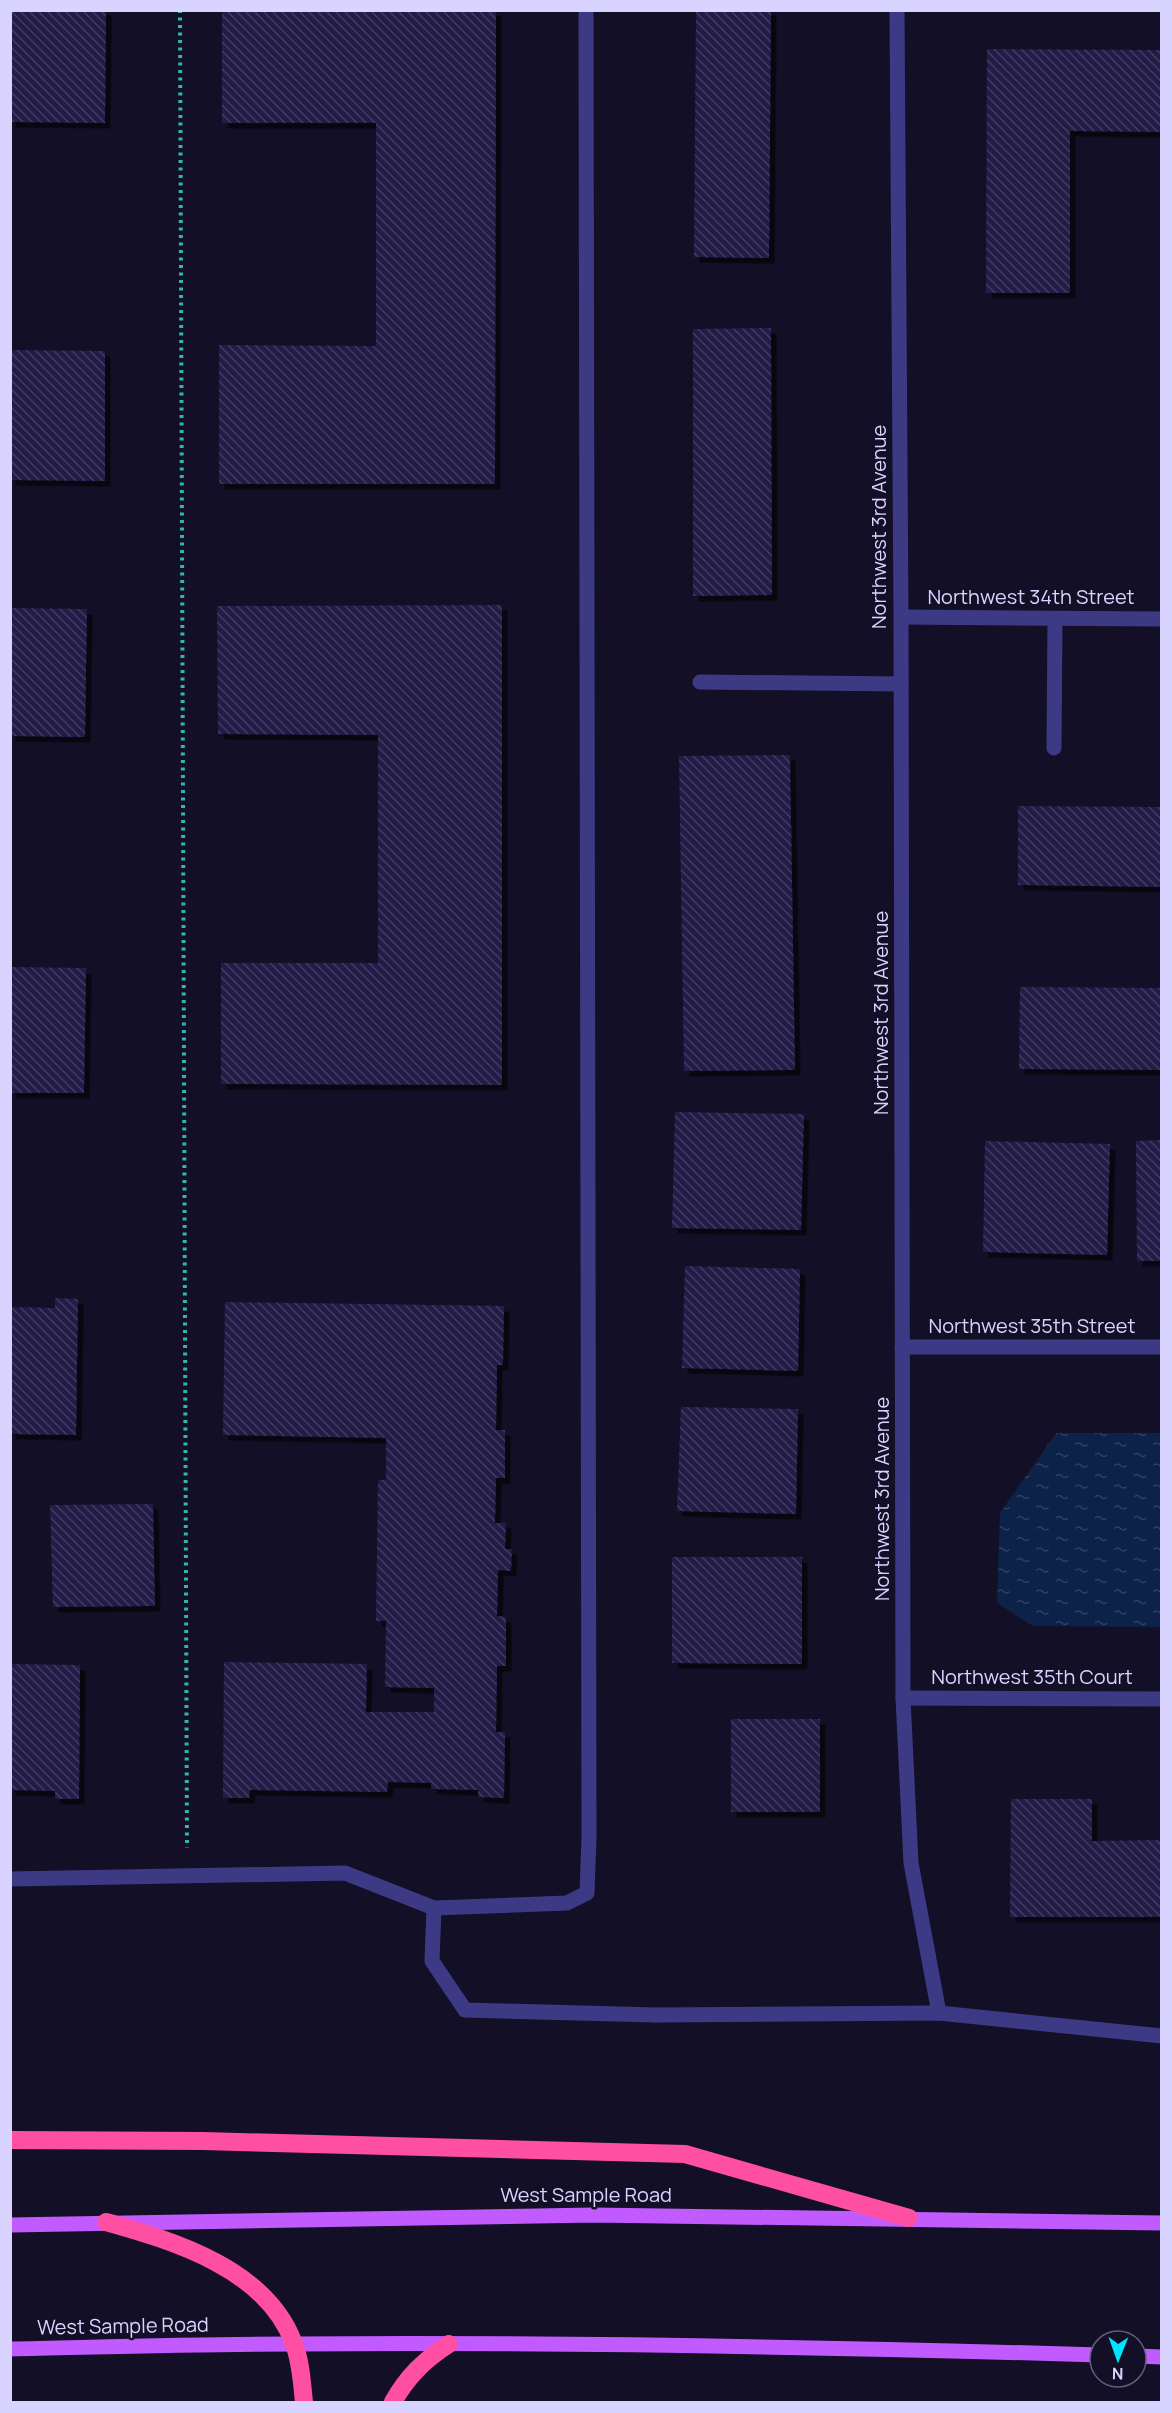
<svg xmlns="http://www.w3.org/2000/svg" width="1172" height="2413" font-family="Manrope,sans-serif">
<defs>
<pattern id="water-ripples" width="26" height="14" patternUnits="userSpaceOnUse" patternTransform="scale(1.5)"><rect width="26" height="14" fill="#0c2248"/><path d="M2 4q2-2 4 0t4 0M15 11q2-2 4 0t4 0" fill="none" stroke="#2f4163"/></pattern>
<pattern id="building-back-hatch" width="6" height="6" patternUnits="userSpaceOnUse" patternTransform="scale(1.5)"><rect width="6" height="6" fill="#241b47"/><path d="M-1 5l2 2M0 0l6 6M5-1l2 2" fill="none" stroke="#433b63"/></pattern>
<filter id="shadow"><feDropShadow dx="5.5" dy="5.5" stdDeviation="0" flood-color="#0009"/></filter>
</defs>
<rect width="100%" height="100%" fill="#130f26"/>
<path fill="url(#water-ripples)" d="M1056 1433H1161V1627L1033 1626 997 1603 1000 1513Z"/>
<g fill="url(#building-back-hatch)" filter="url(#shadow)">
<path d="M10 10H106L105 123 10 122Z"/>
<path d="M222 10H496L495 484H219V345L376 346V123H222Z"/>
<path d="M696 10H771L769 258 694 257Z"/>
<path d="M987 49 1162 50V132L1070 131V293H986Z"/>
<path d="M771 328 772 595 693 596V329Z"/>
<path d="M10 350 105 351V481L10 480Z"/>
<path d="M502 605V1085L221 1084V963H378V735L218 734 217 606Z"/>
<path d="M10 608 87 609 85 737 10 736Z"/>
<path d="M790 755 795 1070 684 1071 679 756Z"/>
<path d="M1018 806 1162 807V887L1018 885Z"/>
<path d="M10 967 86 968 84 1093H10Z"/>
<path d="M1020 987 1162 988V1070L1019 1069Z"/>
<path d="M675 1112 804 1114 801 1230 672 1228Z"/>
<path d="M1162 1140V1261H1137L1136 1141Z"/>
<path d="M985 1141 1110 1144 1107 1255 983 1252Z"/>
<path d="M685 1266 800 1269 798 1371 682 1368Z"/>
<path d="M55 1298 78 1299 76 1435 10 1434V1307L55 1308Z"/>
<path d="M225 1302 504 1306 503 1365H497L496 1430H505V1478H496L495 1523H506L505 1549H512L511 1571 498 1570 497 1616 506 1617V1666H497L496 1732H505L504 1798 478 1797V1790L431 1789V1783L388 1782 387 1792 250 1790 249 1798H223L224 1662 367 1664 366 1712H434V1688L385 1687 386 1621H376L378 1480H386V1438L223 1435Z"/>
<path d="M681 1407 798 1409 796 1514 677 1511Z"/>
<path d="M153 1504 155 1606 53 1607 50 1505Z"/>
<path d="M672 1557H802V1664L672 1663Z"/>
<path d="M10 1664 80 1665 79 1799H55V1791L10 1790Z"/>
<rect x="731" y="1719" width="89" height="93"/>
<path d="M1011 1799H1092V1841L1162 1840V1917H1010Z"/>
</g>
<g fill="none" stroke-linecap="round" stroke-linejoin="round">
<path stroke="#2fb8b0" stroke-width="4" stroke-dasharray="3 4.5" stroke-linecap="butt" d="M180 10 187 1848"/>
<g stroke="#3d3a85" stroke-width="15">
<path d="M700 682 901 684"/>
<path d="M1054 748 1055 619"/>
<path d="M10 1879 345 1873 434 1908 567 1903 587 1893 589 1837 586 10"/>
<path d="M434 1908 432 1961 465 2010 656 2015"/>
</g>
<g stroke="#3d3a85" stroke-width="15">
<path d="M897 10 901 617 903 1698 911 1863 939 2013"/>
<path d="M901 617 1162 619"/>
<path d="M902 1347H1162"/>
<path d="M903 1698 1162 1699"/>
<path d="M656 2015 939 2013 1162 2036"/>
</g>
<g stroke="#c25bff" stroke-width="15">
<path d="M10 2225 594 2215 1162 2223"/>
<path d="M10 2349C105 2347 200 2344 295 2344 563 2342 832 2347 1100 2355"/>
<path d="M1136 2356 1162 2357"/>
</g>
<g stroke="#ff4fa3" stroke-width="18">
<path d="M10 2140 203 2141 685 2154 909 2218"/>
<path d="M106 2222C174 2241 267 2269 294 2344 301 2362 302 2384 304 2402"/>
<path d="M393 2402C407 2377 424 2360 449 2344"/>
</g>
</g>
<g text-anchor="middle" stroke-width="5" stroke-linejoin="round" paint-order="stroke">
<g font-size="20" fill="#d9d4ff" stroke="#130f26">
<text transform="translate(879 527) rotate(-90)" y="7">Northwest 3rd Avenue</text>
<text x="1031" y="604">Northwest 34th Street</text>
<text transform="translate(881 1013) rotate(-90)" y="7">Northwest 3rd Avenue</text>
<text x="1032" y="1333">Northwest 35th Street</text>
<text transform="translate(882 1499) rotate(-90)" y="7">Northwest 3rd Avenue</text>
<text x="1032" y="1684">Northwest 35th Court</text>
<text x="586" y="2202">West Sample Road</text>
<text transform="translate(123 2326) rotate(-1)" y="7">West Sample Road</text>
</g>
</g>
<rect width="1172" height="2413" fill="none" stroke="#d9d4ff" stroke-width="24"/>
<g transform="translate(1118 2359) rotate(181)"><circle r="28" fill="#130f26" stroke="#625e7d" stroke-width="1.5"/>
<path d="M0-4.5L10 22L0 15L-10 22Z" fill="#00e5ff"/>
<text y="-9" font-size="16" font-weight="bold" text-anchor="middle" fill="#d9d4ff">N</text>
</g>
</svg>
